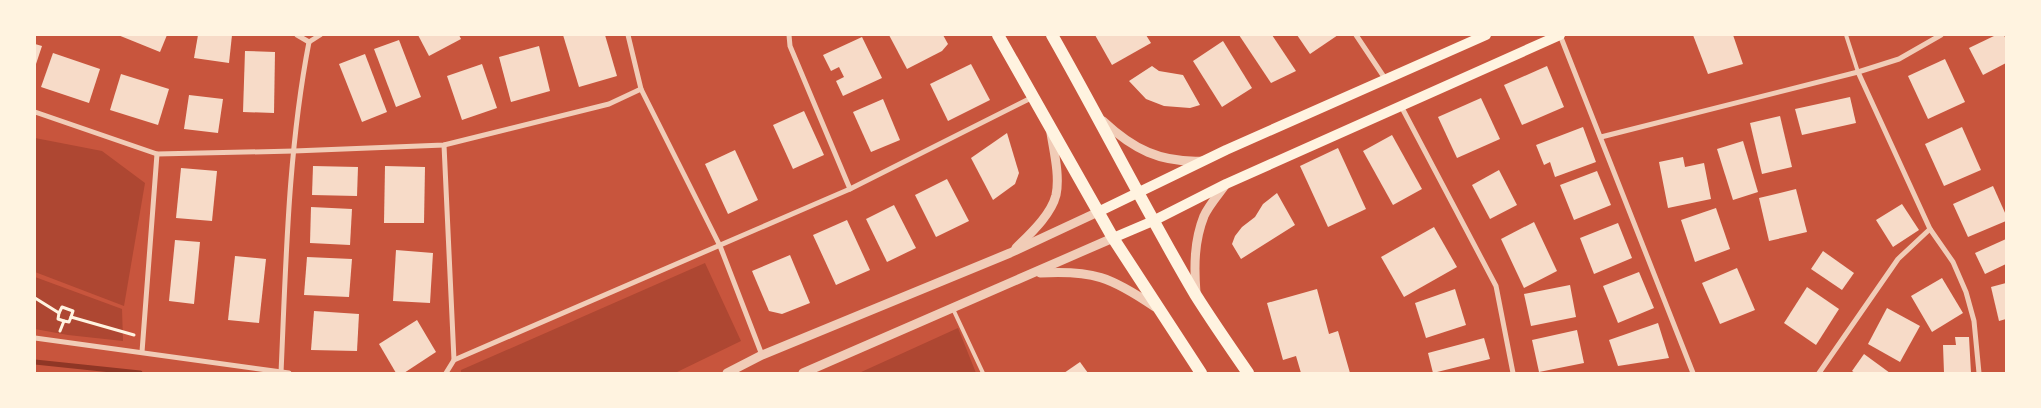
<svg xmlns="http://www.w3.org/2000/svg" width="2041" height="408" font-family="Mulish,sans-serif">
<rect width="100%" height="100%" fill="#c8553d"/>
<g fill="#ae4732">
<path d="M35 138 102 151 145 183 124 306 35 272Z"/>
<path d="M705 263 741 341 675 373H461V370Z"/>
<path d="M35 277 122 309 123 341 68 335 35 329Z"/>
<path d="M958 328 976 373H859Z"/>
</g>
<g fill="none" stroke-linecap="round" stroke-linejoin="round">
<path stroke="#8f3625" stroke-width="5" d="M35 362 140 373"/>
</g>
<g fill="#f7dbc8">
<path d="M118 35H167L160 52Z"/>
<path d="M198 35H232L229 63 194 58Z"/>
<path d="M418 35H459L461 39 429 56Z"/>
<path d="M563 35H605L617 76 579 87Z"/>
<path d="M889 35H943L948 44 942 51 907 69Z"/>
<path d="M1095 35H1146L1151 43 1112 65Z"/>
<path d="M1239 35H1272L1296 71 1271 83Z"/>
<path d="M1297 35H1338L1310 54Z"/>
<path d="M1693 35H1733L1743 64 1708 74Z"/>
<path d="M1996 35H2004L2006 40V63L1983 75 1969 48Z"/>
<path d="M862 37 882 78 843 96 836 81 844 77 839 67 831 71 823 55Z"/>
<path d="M399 40 421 97 396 107 374 49Z"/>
<path d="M1223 41 1252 88 1222 107 1193 61Z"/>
<path d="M35 44 42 46 35 67Z"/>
<path d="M539 46 550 91 511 102 499 57Z"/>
<path d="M245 51 275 52 274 113 243 112Z"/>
<path d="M53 53 100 69 89 103 41 87Z"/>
<path d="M365 54 387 112 362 122 339 64Z"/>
<path d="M1945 59 1965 102 1928 119 1908 76Z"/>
<path d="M482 64 497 108 462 120 447 76Z"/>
<path d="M971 64 990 100 948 121 930 84Z"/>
<path d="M1152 66 1159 71 1183 75 1200 105 1190 108 1164 106 1146 99 1129 81Z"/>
<path d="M1547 66 1564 107 1522 125 1504 85Z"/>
<path d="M121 74 169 89 158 125 110 110Z"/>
<path d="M189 95 223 99 218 133 184 129Z"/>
<path d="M1850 97 1856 123 1802 135 1795 109Z"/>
<path d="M1481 98 1500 139 1457 158 1438 117Z"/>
<path d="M883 99 900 140 871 152 853 112Z"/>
<path d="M804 111 824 155 793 169 773 125Z"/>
<path d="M1780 116 1792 167 1762 174 1750 123Z"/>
<path d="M1583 127 1596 162 1555 177 1550 162 1544 165 1536 145Z"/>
<path d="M1962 127 1981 170 1944 186 1925 144Z"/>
<path d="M1007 133 1019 173 1015 184 993 200 971 158Z"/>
<path d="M1392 135 1422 189 1393 205 1363 151Z"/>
<path d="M1743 141 1758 192 1733 200 1717 149Z"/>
<path d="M1338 148 1366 209 1328 227 1300 166Z"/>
<path d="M735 150 758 200 728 214 705 164Z"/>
<path d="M1683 157 1685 167 1704 163 1711 199 1668 208 1659 162Z"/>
<path d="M313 166 358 167 357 196 312 195Z"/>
<path d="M385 166 425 167 424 223H384Z"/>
<path d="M181 168 217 171 212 221 176 218Z"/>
<path d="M1499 170 1517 205 1490 219 1472 185Z"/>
<path d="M1597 171 1611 205 1574 220 1560 185Z"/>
<path d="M947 179 969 221 936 237 915 195Z"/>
<path d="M1993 186 2006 215V221L1968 237 1953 204Z"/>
<path d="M1796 189 1807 232 1769 241 1759 198Z"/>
<path d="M1277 193 1295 225 1241 259 1232 244 1235 236 1242 227 1255 217 1263 204Z"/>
<path d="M1902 204 1919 230 1893 247 1876 220Z"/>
<path d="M894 205 916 248 887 262 866 219Z"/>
<path d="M311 207 352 209 350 245 310 243Z"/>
<path d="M1716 208 1730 249 1695 262 1681 220Z"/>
<path d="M847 220 870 270 836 285 813 235Z"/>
<path d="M1534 222 1557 271 1524 288 1501 239Z"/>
<path d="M1618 223 1632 258 1594 274 1580 238Z"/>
<path d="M1434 227 1457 267 1404 297 1381 257Z"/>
<path d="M2006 239V264L1985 274 1975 253Z"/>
<path d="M175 240 200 242 194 304 169 301Z"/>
<path d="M396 250 433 253 430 303 393 301Z"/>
<path d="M1823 251 1854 273 1842 290 1811 269Z"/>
<path d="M790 255 810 303 782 314 769 311 752 271Z"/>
<path d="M235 256 266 259 259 323 228 320Z"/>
<path d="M307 257 352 259 349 297 304 295Z"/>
<path d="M1737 268 1755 310 1720 324 1702 283Z"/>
<path d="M1639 272 1654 308 1618 323 1603 286Z"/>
<path d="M1942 278 1963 313 1932 332 1911 296Z"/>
<path d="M2006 283V319L1999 321 1991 287Z"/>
<path d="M1570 285 1576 317 1531 326 1524 294Z"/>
<path d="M1807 287 1839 309 1816 345 1784 323Z"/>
<path d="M1317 289 1329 334 1338 331 1350 373H1301L1296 356 1283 360 1267 303Z"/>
<path d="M1455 289 1466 325 1426 338 1415 303Z"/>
<path d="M1887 308 1920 326 1900 362 1868 344Z"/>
<path d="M314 311 359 314 357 351 311 350Z"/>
<path d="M417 320 436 352 404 373H396L379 344Z"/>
<path d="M1658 323 1669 358 1618 366 1609 340Z"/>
<path d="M1577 330 1584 363 1539 372 1532 340Z"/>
<path d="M1955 337H1969L1971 373H1944L1943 345H1956Z"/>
<path d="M1484 338 1490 359 1433 373 1428 353Z"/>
<path d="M1864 354 1890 373H1855L1852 371Z"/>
<path d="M1080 362 1088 373H1064Z"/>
</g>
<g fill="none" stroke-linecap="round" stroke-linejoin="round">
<g stroke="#fff3e0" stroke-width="3">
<path d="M35 298 59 313 62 307 73 311 71 317 134 335"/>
<path d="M59 313 58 319 64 321 60 331"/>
<path d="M64 321 69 322 71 317"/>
</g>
<g stroke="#f1ccb7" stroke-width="4">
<path d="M1846 35 1858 72"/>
<path d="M953 309 983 373"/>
</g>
<g stroke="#f1ccb7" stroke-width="5">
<path d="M297 35 309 42"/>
<path d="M628 35 641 89 720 246 762 355"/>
<path d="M789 35 790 46 850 189"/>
<path d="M1356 35 1386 80"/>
<path d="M1560 35 1693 373"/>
<path d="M1941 35 1899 59 1858 72 1930 229 1953 262 1966 292 1974 321 1979 373"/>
<path d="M309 42 320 35"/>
<path d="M1401 106 1496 286 1513 373"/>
<path d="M35 112 157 154 294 151 444 145 609 104 641 89"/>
<path d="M1601 137 1858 72"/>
<path d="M444 145 454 360"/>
<path d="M35 338 289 373"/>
<path d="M142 352 157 154"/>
<path d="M281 373C286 262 288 151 309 42"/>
<path d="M446 373 454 360 850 189 1033 97"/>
<path d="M1819 373 1898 259 1930 229"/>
</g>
<g stroke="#f1ccb7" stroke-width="9">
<path d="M1103 121C1133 149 1160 163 1203 161"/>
<path d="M1016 248C1030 234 1051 215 1056 195 1060 176 1054 152 1051 133"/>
<path d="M1040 273C1093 270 1111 277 1155 307"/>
<path d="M1196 293C1194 267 1194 241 1204 216 1209 205 1219 194 1226 184"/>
<path d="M727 373 762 355 1010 253 1098 212"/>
<path d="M803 373 1113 238"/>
</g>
<g stroke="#fff3e0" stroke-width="10">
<path d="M1098 212 1226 150 1486 35"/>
<path d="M1113 238 1153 221 1226 184 1560 35"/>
</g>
<g stroke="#fff3e0" stroke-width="12">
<path d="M998 35 1113 238 1201 373"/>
<path d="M1052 35C1101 121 1145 209 1195 294 1212 321 1230 347 1248 373"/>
</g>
</g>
<rect width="2041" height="408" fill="none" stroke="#fff3e0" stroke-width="72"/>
</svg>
